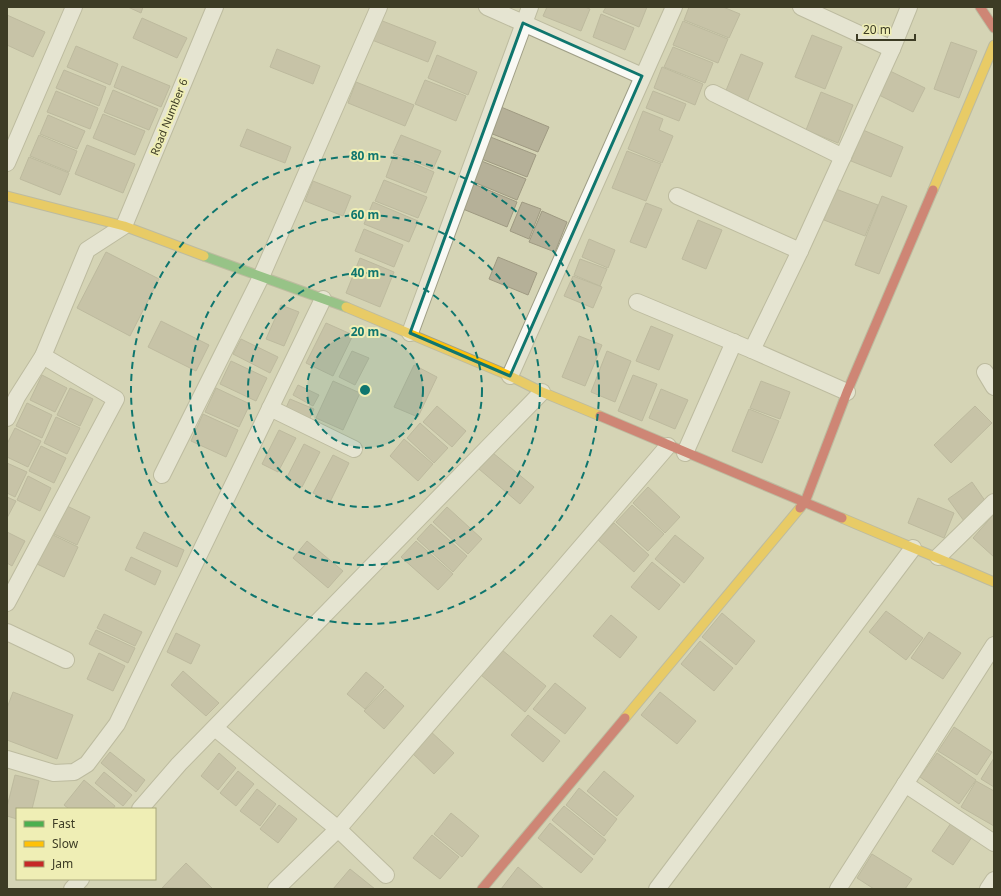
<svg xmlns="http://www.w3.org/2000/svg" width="1001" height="896" font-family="'Noto Sans',sans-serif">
<rect width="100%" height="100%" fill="#d5d4b5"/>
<g fill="#b5b098" stroke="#9f9a82">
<path d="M128 7H143L141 13Z"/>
<path d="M547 7H585L590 9 581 31 543 16Z"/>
<path d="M606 7H647L639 27 603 12Z"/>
<path d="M689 7H723L740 14 729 38 684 20Z"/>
<path d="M601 14 634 28 625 50 593 37Z"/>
<path d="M7 15 45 32 33 57 7 45Z"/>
<path d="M142 18 187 38 177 58 133 38Z"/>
<path d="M380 20 436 42 428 62 372 40Z"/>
<path d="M683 21 728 39 718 63 673 45Z"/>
<path d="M812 35 842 47 825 89 795 77Z"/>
<path d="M951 42 977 51 959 98 934 89Z"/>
<path d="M76 46 118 64 110 85 67 67Z"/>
<path d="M673 47 713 63 705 83 664 67Z"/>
<path d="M277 49 320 66 313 84 270 67Z"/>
<path d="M741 54 763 63 747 102 725 93Z"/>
<path d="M437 55 477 72 468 95 428 78Z"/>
<path d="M122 66 170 86 161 107 114 87Z"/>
<path d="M662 67 703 84 695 105 654 88Z"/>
<path d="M64 70 106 87 99 106 56 88Z"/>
<path d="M890 71 925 88 913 112 879 95Z"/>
<path d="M425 80 466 96 456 121 415 104Z"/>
<path d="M356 82 414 105 405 126 348 103Z"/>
<path d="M113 90 158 109 149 130 104 112Z"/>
<path d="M56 91 98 108 90 129 47 112Z"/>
<path d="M653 91 686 104 679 121 646 108Z"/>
<path d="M821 92 853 105 838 143 806 130Z"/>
<path d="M501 107 549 127 538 152 490 133Z"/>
<path d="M643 111 663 119 659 130 673 136 662 163 628 149Z"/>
<path d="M103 114 145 131 135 155 93 138Z"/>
<path d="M48 115 85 131 77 149 40 134Z"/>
<path d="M247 129 291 147 285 163 240 146Z"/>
<path d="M863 130 903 147 891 177 851 161Z"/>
<path d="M39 135 77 151 69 172 30 156Z"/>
<path d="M401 135 441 151 433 169 393 153Z"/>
<path d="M488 136 536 155 527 177 479 158Z"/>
<path d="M87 145 135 164 123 193 75 174Z"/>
<path d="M627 151 661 164 646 201 612 188Z"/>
<path d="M394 155 434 172 426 193 386 177Z"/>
<path d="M29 157 69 173 60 195 20 179Z"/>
<path d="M479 160 526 179 517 200 471 181Z"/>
<path d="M384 180 427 197 418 218 375 201Z"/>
<path d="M313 181 351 196 343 216 305 201Z"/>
<path d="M469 182 517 202 507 227 458 207Z"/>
<path d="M836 189 878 205 865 236 824 220Z"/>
<path d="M882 196 907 206 879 274 855 265Z"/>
<path d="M373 202 418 221 409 242 364 224Z"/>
<path d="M522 202 541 209 529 239 510 231Z"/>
<path d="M646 203 662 209 646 248 630 242Z"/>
<path d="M542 211 567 222 555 252 529 242Z"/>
<path d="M698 220 722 230 706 269 682 259Z"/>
<path d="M364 229 403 245 394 267 355 251Z"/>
<path d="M589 239 615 250 608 268 582 257Z"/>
<path d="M106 252 159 279 130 336 77 308Z"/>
<path d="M498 257 537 273 528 295 489 279Z"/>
<path d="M360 258 394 272 380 307 346 293Z"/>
<path d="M580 259 607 269 600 286 574 275Z"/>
<path d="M573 276 602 287 593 308 564 296Z"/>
<path d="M281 305 299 312 284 346 266 339Z"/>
<path d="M161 321 209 345 196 371 148 347Z"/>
<path d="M326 323 353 335 333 376 306 363Z"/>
<path d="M651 326 673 335 659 370 636 361Z"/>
<path d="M579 336 602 345 585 386 562 377Z"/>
<path d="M241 339 278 357 270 373 233 354Z"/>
<path d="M352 351 369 358 355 385 339 377Z"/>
<path d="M607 351 631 361 615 402 591 392Z"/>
<path d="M231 361 267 378 256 401 220 384Z"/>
<path d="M414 365 437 377 418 417 394 407Z"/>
<path d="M42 375 67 388 55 412 30 400Z"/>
<path d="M633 375 657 384 642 421 618 411Z"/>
<path d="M333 381 360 393 343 430 316 418Z"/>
<path d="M761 381 790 392 780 419 750 408Z"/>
<path d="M298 385 319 395 313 406 293 395Z"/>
<path d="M70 388 93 399 80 426 57 415Z"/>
<path d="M216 388 250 404 239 427 205 412Z"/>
<path d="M661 389 688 400 675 429 649 418Z"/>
<path d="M290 399 314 409 309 420 285 410Z"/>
<path d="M27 403 52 415 42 438 16 426Z"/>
<path d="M437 406 466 431 452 447 423 422Z"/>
<path d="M975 406 992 423 951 463 934 445Z"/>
<path d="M749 409 779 421 762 463 732 451Z"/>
<path d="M203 414 238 430 226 457 191 441Z"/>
<path d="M56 417 80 428 67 454 44 443Z"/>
<path d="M420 423 448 448 434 463 407 438Z"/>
<path d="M15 428 41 441 28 467 7 457V444Z"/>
<path d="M279 430 296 438 278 472 262 464Z"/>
<path d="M404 439 433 464 418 481 390 456Z"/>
<path d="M304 444 320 452 302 487 286 479Z"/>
<path d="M41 446 66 458 54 483 29 471Z"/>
<path d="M493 453 534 487 520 504 479 469Z"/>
<path d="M333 455 349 463 330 502 313 493Z"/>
<path d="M7 463 27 472 15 497 7 493Z"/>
<path d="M28 476 51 488 40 511 17 500Z"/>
<path d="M972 482 988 505 964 521 948 499Z"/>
<path d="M648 487 680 517 665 533 633 503Z"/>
<path d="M7 497 16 501 7 518Z"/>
<path d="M918 498 954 513 944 538 908 523Z"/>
<path d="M632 505 664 534 648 551 616 522Z"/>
<path d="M67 506 90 517 77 545 54 534Z"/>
<path d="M447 507 482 539 468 554 433 522Z"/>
<path d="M994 514V557L973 538Z"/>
<path d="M614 523 649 555 634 572 598 540Z"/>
<path d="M431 524 467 556 453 572 417 539Z"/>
<path d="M7 532 25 541 12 566 7 563Z"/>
<path d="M144 532 184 550 177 567 136 548Z"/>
<path d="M51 534 78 547 64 577 37 564Z"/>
<path d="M675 535 704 558 684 583 655 559Z"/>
<path d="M307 541 343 571 328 588 293 558Z"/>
<path d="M416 541 453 574 438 590 401 557Z"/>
<path d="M131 557 161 571 155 585 125 570Z"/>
<path d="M652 562 680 585 659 610 631 587Z"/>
<path d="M886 611 923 638 906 660 869 632Z"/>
<path d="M722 613 755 641 736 665 702 637Z"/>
<path d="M104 614 142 632 135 646 97 628Z"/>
<path d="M611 615 637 637 620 658 593 636Z"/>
<path d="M96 630 135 648 128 663 89 644Z"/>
<path d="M929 632 961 653 943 679 911 658Z"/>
<path d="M176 633 200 645 191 664 167 652Z"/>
<path d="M700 641 733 668 714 691 681 664Z"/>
<path d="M502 650 546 686 525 712 481 675Z"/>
<path d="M99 653 125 666 113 691 87 679Z"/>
<path d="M183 671 219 703 206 716 171 685Z"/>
<path d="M366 672 384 687 365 709 347 694Z"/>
<path d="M555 683 586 708 565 734 533 709Z"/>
<path d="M385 689 404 706 384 729 364 711Z"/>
<path d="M13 692 73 715 57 759 7 740V708Z"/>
<path d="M660 692 696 721 677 744 641 715Z"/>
<path d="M528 715 560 741 543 762 511 735Z"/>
<path d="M954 727 992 752 977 775 938 751Z"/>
<path d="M429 730 454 753 434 774 410 751Z"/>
<path d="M110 752 145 780 136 792 101 763Z"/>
<path d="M219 753 236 768 218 790 201 776Z"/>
<path d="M937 753 976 780 959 804 920 777Z"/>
<path d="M994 758V787L981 779Z"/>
<path d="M238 771 254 784 236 806 220 793Z"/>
<path d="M604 771 634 796 617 816 587 791Z"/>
<path d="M104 772 132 795 123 806 95 783Z"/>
<path d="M15 775 39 781 32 809H17V819L7 816V807Z"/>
<path d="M84 780 115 806 113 809H69L64 805Z"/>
<path d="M976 781 994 791V826L961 807Z"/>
<path d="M579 788 617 819 604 836 566 805Z"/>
<path d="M257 789 276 804 260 826 240 811Z"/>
<path d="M279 805 297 819 278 843 260 829Z"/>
<path d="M564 806 606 840 594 855 552 820Z"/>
<path d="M451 813 479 836 462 857 434 834Z"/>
<path d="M550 823 593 859 581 873 538 838Z"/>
<path d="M951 823 972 837 953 865 932 851Z"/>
<path d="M432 835 459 857 440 879 413 858Z"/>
<path d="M872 854 912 879 905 889H874L857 878Z"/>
<path d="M186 863 213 889 162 888Z"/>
<path d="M518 867 544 889H501Z"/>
<path d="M350 869 375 889H333Z"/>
</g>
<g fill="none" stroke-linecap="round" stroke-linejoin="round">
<g stroke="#9f9e86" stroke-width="18">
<g id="street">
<path d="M487 7 642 76"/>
<path d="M801 7 892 49"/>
<path d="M713 93 843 157"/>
<path d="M7 163 74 7"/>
<path d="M677 196 800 251"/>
<path d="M637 302 752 350 847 392"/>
<path d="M410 333 530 7"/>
<path d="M752 350 800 251 892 49 909 7"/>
<path d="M985 372 994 387"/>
<path d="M510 376 674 7"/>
<path d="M270 408 354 449"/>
<path d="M7 418 17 397 43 356 87 250 124 226 215 7"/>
<path d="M685 453 734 342"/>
<path d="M162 475 261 277 379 7"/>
<path d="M938 557 994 502"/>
<path d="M7 603 116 399 43 356"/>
<path d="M7 632 66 660"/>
<path d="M215 728 338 829 386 875"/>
<path d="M7 759 54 773 74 772 87 764 117 724 323 299"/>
<path d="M905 784 994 843"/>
<path d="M140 809 179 764 542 392"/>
<path d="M72 889 81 879"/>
<path d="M276 889 338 829 668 446"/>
<path d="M657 889 913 548"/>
<path d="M838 889 994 645"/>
<path d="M988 889 994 880"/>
</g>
</g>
<g stroke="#9f9e86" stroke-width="11">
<path id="fast" d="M204 256 346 307"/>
</g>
<g stroke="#9f9e86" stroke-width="11">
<g id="slow">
<path d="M933 190 994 45"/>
<path d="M7 196 124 226 204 256"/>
<path d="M346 307 510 376 542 392 600 416"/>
<path d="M842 518C893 540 944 560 994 582"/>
<path d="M625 718 800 508"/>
</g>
</g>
<g stroke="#9f9e86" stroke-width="11">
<g id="jam">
<path d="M980 7 994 28"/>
<path d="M600 416 842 518"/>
<path d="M800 508 805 502 847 392 933 190"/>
<path d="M482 889 625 718"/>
</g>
</g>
<use href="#street" stroke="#f9f9f4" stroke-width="16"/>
<use href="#fast" stroke="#4caf50" stroke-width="9"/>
<use href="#slow" stroke="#ffc107" stroke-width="9"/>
<use href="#jam" stroke="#c62828" stroke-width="9"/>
</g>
<path d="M0 0H1001V896H0ZM523 23 642 76 510 376 410 333Z" fill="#d5d4b5" fill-opacity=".55" fill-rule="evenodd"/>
<path fill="none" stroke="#0f766e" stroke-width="3" stroke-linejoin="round" d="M523 23 642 76 510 376 410 333Z"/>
<circle cx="365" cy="390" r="58" fill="#0f766e" fill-opacity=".12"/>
<g fill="none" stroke="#0f766e" stroke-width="2" stroke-dasharray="7 5">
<circle cx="365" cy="390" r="58"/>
<circle cx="365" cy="390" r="117"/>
<circle cx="365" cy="390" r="175"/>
<circle cx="365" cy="390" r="234"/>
</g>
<g text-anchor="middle" stroke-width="4" stroke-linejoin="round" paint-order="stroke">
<g font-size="11" fill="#3d3c25" stroke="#efeeb5">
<text transform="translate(169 117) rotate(-68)" y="4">Road Number 6</text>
</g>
</g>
<circle cx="365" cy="390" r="6" fill="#0f766e" stroke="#efeeb5" stroke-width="2"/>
<g font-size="12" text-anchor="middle" font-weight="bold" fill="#0f766e" stroke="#efeeb5" stroke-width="4" stroke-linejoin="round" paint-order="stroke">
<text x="365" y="160">80 m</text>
<text x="365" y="219">60 m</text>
<text x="365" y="277">40 m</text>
<text x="365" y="336">20 m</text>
</g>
<rect width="1001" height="896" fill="none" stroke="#3d3c25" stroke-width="16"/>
<rect x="16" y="808" width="140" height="72" fill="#efeeb5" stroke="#a8a77b"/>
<rect x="24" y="821" width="20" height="6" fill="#4caf50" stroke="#a8a77b"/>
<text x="52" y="828" font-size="12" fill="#3d3c25">Fast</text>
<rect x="24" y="841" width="20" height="6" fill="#ffc107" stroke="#a8a77b"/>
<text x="52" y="848" font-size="12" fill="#3d3c25">Slow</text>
<rect x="24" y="861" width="20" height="6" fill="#c62828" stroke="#a8a77b"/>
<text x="52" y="868" font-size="12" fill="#3d3c25">Jam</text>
<path d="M857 34v6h58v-6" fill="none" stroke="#3d3c25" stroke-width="2"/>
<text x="863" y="34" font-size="12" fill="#3d3c25" stroke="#efeeb5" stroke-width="3" paint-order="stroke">20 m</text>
</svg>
